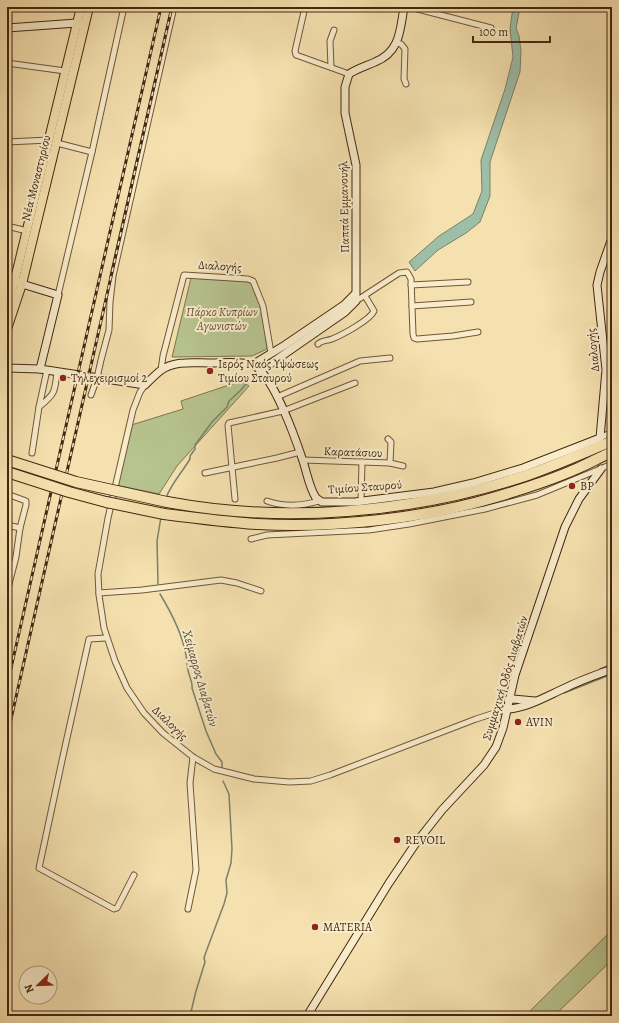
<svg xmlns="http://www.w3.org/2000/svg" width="619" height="1023" font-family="Alegreya,serif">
<rect width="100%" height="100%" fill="#f5e1af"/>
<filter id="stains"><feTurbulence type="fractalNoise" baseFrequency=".005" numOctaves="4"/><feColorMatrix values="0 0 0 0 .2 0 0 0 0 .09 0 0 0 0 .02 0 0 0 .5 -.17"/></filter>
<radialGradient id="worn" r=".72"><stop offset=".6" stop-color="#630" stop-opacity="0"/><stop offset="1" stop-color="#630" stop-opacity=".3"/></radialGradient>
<g fill="#b7c48f" stroke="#7e7650">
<path d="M191 278 252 282 263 313 267 349 252 356 172 357Z"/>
<path d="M241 381 249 386 177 466 159 494 116 485 128 426 183 409 181 401Z"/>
<path d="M612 930V960L554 1016H525Z"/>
</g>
<path fill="#9dbea7" stroke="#7a826b" d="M513 7 520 8 516 28 519 36 521 51 520 72 490 162V196L480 222 466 233 438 250 415 271 409 262 439 236 473 214 482 191 481 160 505 89 513 57 510 29Z"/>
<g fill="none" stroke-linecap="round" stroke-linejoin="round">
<g stroke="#7a826b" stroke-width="1.5">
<path d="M166 498C171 484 183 471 190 459V456L195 449V445L212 422 227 407 229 401 241 390 247 382"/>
<path d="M158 584 157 541 161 517"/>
<path d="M160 594C171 612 182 633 186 655 187 660 187 665 188 670 189 677 193 682 192 688L206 731 216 754 222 762V768"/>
<path d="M600 669 612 664"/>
<path d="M564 693 612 674"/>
<path d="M190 1016 196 991 205 962 204 958 206 952 224 904 227 893 226 880 231 863 232 849 229 794 223 781"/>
</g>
<g stroke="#715638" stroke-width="7">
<g id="street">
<path d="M305 7 295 51 296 55 349 74"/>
<path d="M410 7 491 28"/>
<path d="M396 43 401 44 405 49 404 79 406 84"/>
<path d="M7 63 65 71"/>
<path d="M331 67 330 41 334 30"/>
<path d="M7 142 49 140"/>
<path d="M57 143 92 152"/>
<path d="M7 226 27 231"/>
<path d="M411 285 468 282"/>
<path d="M58 295 92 152 124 7"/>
<path d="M356 301 399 273 407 272 411 279 413 334 414 338 417 339 453 336 478 332"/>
<path d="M412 306 471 302"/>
<path d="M318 344C322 340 327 341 332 339 342 335 370 320 374 311L365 296"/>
<path d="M161 370 163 356 184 275 248 279 253 281 263 306 271 353"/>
<path d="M145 385 140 392 133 410 108 518 98 574 99 595 104 628 115 661 127 688 144 713 163 733 193 757 214 769 254 779 289 782 311 781 330 775 476 719 507 709"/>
<path d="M91 395 97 378 101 360 109 330 110 302 113 276 174 7"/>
<path d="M277 397 360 361 390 358"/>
<path d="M39 407 47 370"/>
<path d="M600 438 612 432"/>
<path d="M388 439 391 442 390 463"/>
<path d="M32 453 39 407C55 394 55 392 57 372"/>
<path d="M303 460 390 463 403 466"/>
<path d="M205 473 277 458 300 452"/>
<path d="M7 494 26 501V505L20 528 7 525"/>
<path d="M235 499 228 425 229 423 283 411 355 383"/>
<path d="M267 501C284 507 302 506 319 501"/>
<path d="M361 501 362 462"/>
<path d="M251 539 267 535 369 530 409 524 485 509 537 495 612 464"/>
<path d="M7 592 16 557 20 528"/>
<path d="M99 593 142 590 221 580 237 583 261 591"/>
<path d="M106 638 89 639 63 756 39 868 114 909 117 908 134 875"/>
<path d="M188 909 196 870 190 783 193 757"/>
</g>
</g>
<g stroke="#452710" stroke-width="9">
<g id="secondary">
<path d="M7 28 77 23 82 25"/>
<path d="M7 274 22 284 58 295 40 369 145 385C150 380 155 375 160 371 174 360 195 363 211 363 222 363 242 361 253 365 273 374 296 440 303 461 307 473 309 487 316 498L322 502H355L434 492 473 483 523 468 600 438 606 370 597 285 600 272 612 238"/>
<path d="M252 365 285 345 344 305 355 294"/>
<path d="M7 368 40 369"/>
<path d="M260 371 345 312 356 301V165L345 113V87L349 74C356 69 366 66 375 62 400 52 400 31 404 7"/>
<path d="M508 700 513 699 535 701"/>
<path d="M507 709C527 708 547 696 565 688 581 680 596 675 612 669"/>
<path d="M307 1016 389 883 416 843 442 810 484 765 496 747 503 728 515 675 565 527 579 499 601 469"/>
</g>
</g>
<g stroke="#452710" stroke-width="10">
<g id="primary">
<path d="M7 307 15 279 81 7"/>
<path d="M7 329 22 284 89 7"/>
</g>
</g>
<g stroke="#452710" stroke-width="12">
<g id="highway">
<path d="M167 502C284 524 412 513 525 476 554 466 583 453 612 441"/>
<path d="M164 514C195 518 226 522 257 524 334 528 422 519 496 497 523 489 551 480 576 469 588 464 600 457 612 452"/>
</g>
</g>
<use href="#street" stroke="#f8eccb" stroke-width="5"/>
<use href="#secondary" stroke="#f8eccb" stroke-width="7"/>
<use href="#primary" stroke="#f5e1af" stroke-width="8"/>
<use href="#highway" stroke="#f5e1af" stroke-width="10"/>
<g stroke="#452710" stroke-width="3">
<g id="rail">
<path d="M7 686 161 7"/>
<path d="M7 737 172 7"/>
</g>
</g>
<use href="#rail" stroke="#f8eccb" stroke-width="1.5" stroke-dasharray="4.5" stroke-linecap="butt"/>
<g stroke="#452710" stroke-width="12" stroke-linecap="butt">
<g id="highway-bridge">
<path d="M7 460 76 482 167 502"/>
<path d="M7 472 69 492 106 502 164 514"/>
</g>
</g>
<use href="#highway-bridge" stroke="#f5e1af" stroke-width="10"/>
</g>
<g fill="#8f2418" stroke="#f8eccb" stroke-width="1.5">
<circle cx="210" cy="371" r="4"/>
<circle cx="63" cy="378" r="4"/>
<circle cx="572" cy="486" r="4"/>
<circle cx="518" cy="722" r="4"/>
<circle cx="397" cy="840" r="4"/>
<circle cx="315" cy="927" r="4"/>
</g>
<g text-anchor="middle" stroke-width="4" stroke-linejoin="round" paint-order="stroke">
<g font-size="12" fill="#452710" stroke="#f8eccb">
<text transform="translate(36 178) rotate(-76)" y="4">Νέα Μοναστηρίου</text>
<text transform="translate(344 207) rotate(-91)" y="4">Παππά Εμμανουήλ</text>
<text transform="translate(220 266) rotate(4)" y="4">Διαλογής</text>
<text transform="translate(593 350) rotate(-96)" y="4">Διαλογής</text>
<text transform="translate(353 452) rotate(2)" y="4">Καρατάσιου</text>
<text transform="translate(365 487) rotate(-4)" y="4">Τιμίου Σταυρού</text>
<text transform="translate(505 678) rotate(-73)" y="4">Συμμαχική Οδός Διαβατών</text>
<text transform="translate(170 723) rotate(44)" y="4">Διαλογής</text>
</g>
<g font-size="12" font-style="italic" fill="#624e30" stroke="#f8eccb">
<text x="222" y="316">Πάρκο Κυπρίων<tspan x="222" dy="14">Αγωνιστών</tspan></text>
</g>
<g font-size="12" fill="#452710" stroke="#f8eccb" text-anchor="start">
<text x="218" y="368">Ιερός Ναός Υψώσεως<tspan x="218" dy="14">Τιμίου Σταυρού</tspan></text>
<text x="71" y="382">Τηλεχειρισμοί 2</text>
<text x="580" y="490">BP</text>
<text x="526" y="726">AVIN</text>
<text x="405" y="844">REVOIL</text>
<text x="323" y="931">MATERIA</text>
</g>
<g font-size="13" font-style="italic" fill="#5b4d36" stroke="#f8eccb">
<text transform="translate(201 678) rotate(74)" y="5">Χείμαρρος Διαβατών</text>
</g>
</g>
<rect width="619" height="1023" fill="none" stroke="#f5e1af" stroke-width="24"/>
<rect x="8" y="8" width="603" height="1007" fill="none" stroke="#452710" stroke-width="2"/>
<rect x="12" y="12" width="595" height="999" fill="none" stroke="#452710"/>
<g transform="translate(38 985) rotate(247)"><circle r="19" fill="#f8eccb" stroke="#b09d80"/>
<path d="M0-3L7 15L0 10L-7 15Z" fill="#8f2418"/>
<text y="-6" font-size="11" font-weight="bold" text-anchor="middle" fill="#452710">N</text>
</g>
<path d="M473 36v6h77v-6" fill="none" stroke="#452710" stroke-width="2"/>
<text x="479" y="36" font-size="12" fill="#452710" stroke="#f8eccb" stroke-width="3" paint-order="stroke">100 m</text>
<rect width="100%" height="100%" filter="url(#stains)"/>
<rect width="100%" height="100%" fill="url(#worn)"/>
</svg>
